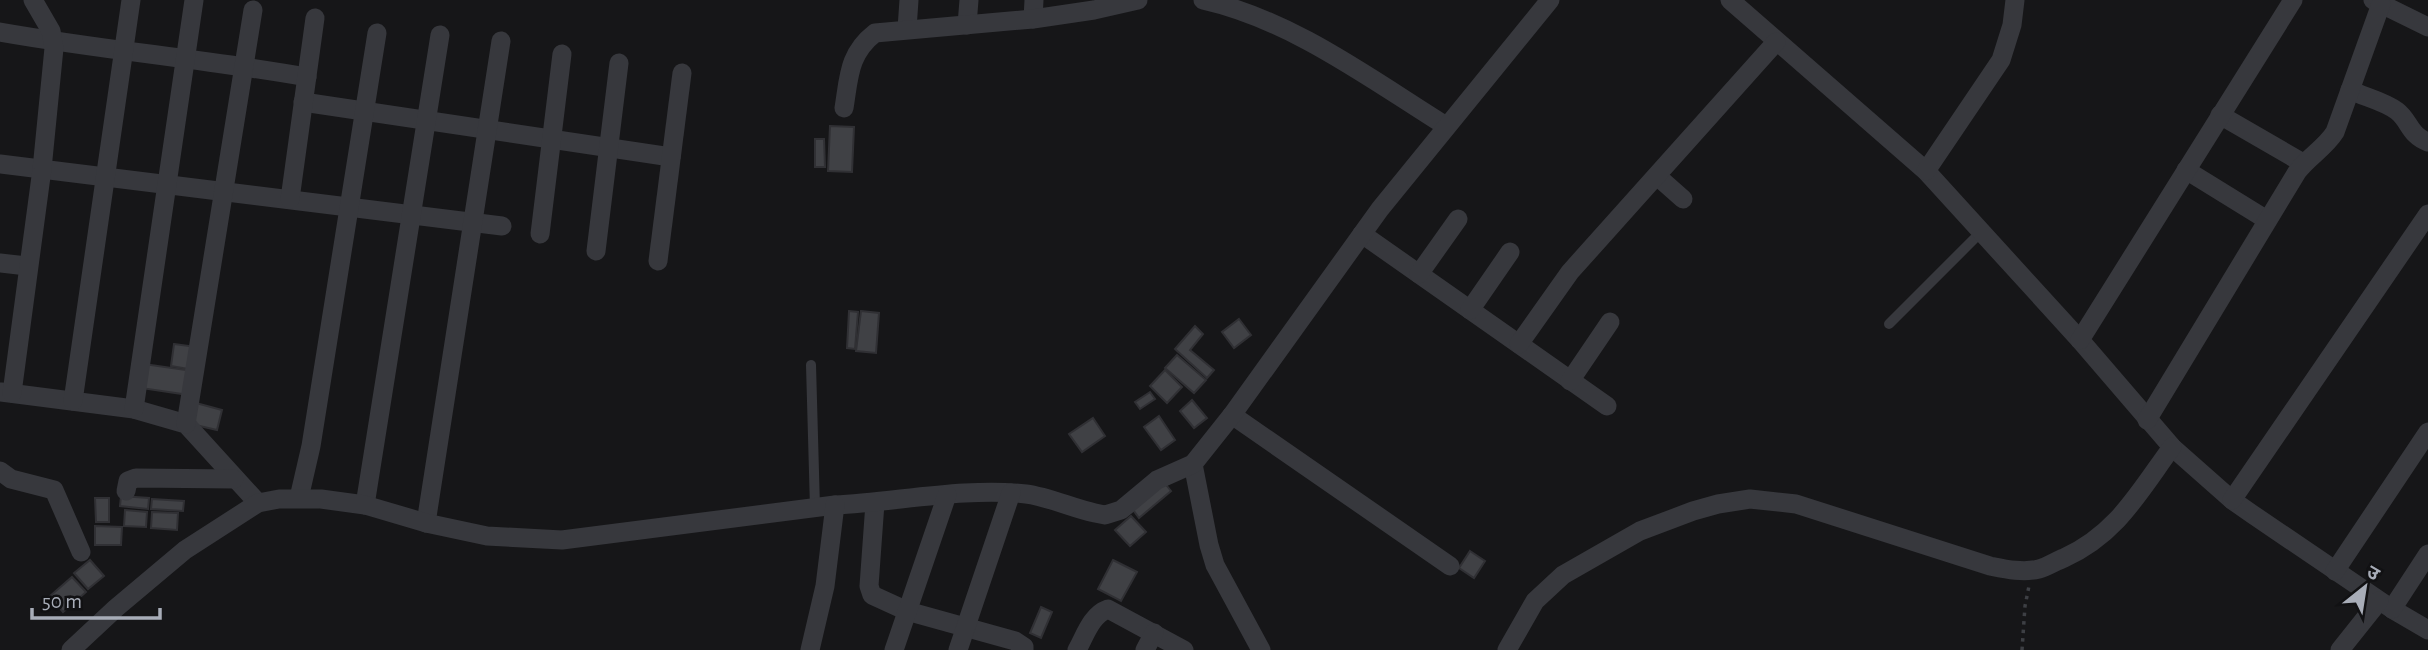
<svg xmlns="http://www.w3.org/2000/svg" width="2428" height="650" font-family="'Alegreya Sans','Noto Sans Devanagari',sans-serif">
<rect width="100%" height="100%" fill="#161618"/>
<g fill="#404145" stroke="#303034" stroke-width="2">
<path d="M830 126 854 127 852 172 828 171Z"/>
<path d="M815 139H824L825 167H815Z"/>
<path d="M849 311 858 312 855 349 847 348Z"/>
<path d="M861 311 879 313 876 353 856 351Z"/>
<path d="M1239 319 1251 335 1234 348 1222 332Z"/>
<path d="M1195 326 1203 334 1190 350 1214 370 1207 378 1175 349Z"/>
<path d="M174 344 197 347 194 370 171 366Z"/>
<path d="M1177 355 1206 380 1194 393 1165 368Z"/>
<path d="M144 364 193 371 189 395 141 388Z"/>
<path d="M1165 370 1182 387 1167 403 1150 386Z"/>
<path d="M1150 392 1155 399 1140 409 1135 402Z"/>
<path d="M1192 400 1207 418 1194 428 1180 411Z"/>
<path d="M196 403 222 410 217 430 191 424Z"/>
<path d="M1159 416 1175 440 1161 450 1144 427Z"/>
<path d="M1093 418 1105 436 1082 452 1069 434Z"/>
<path d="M1163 481 1171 491 1139 518 1131 507Z"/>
<path d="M121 496 149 498 148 509 120 506Z"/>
<path d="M95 498H109V522H96Z"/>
<path d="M152 499 184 501 183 511 151 509Z"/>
<path d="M125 510 147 512 146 527 124 526Z"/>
<path d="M152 512 178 513 177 530 151 528Z"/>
<path d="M1131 516 1146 532 1130 546 1115 530Z"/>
<path d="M95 526 122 527 121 545H95Z"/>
<path d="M1470 551 1485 561 1474 578 1459 568Z"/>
<path d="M90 560 104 576 88 589 74 573Z"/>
<path d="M1113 560 1137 572 1121 601 1098 589Z"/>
<path d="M72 577 86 592 63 612 50 596Z"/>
<path d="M1041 607 1052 612 1041 638 1030 633Z"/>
</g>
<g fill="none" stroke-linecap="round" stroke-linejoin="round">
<path stroke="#3d3f44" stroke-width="3.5" stroke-dasharray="3.5 5" stroke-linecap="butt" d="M2022 650 2025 606 2029 586"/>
<g stroke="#37383d" stroke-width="10">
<path d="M1889 324 1981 232"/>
<path d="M811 365 815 508"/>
</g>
<g stroke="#37383d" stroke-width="19">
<path d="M1203 0C1292 20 1369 78 1446 126"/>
<path d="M1730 0 1926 171 2080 340 2172 447 2232 500 2252 514 2392 609 2428 630"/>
<path d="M2373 0 2428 27"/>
<path d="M1033 19 1034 0"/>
<path d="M967 25 969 0"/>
<path d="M907 29 909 0"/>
<path d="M0 32C102 50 205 59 307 77"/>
<path d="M2350 90C2364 97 2384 101 2397 111 2410 121 2409 135 2428 142"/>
<path d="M303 102 671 157"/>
<path d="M844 108C849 78 848 54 875 33L1033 19 1094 10 1138 0"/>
<path d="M2220 115 2303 163"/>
<path d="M0 164 502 226"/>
<path d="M2186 170 2267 220"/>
<path d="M1926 171 2001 60 2012 25 2015 0"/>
<path d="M1657 176 1683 199"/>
<path d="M290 199 315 18"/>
<path d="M540 234 562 54"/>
<path d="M1362 234 1607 406"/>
<path d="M596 251 619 63"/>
<path d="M658 261 682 73"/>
<path d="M0 263 27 266"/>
<path d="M1419 274 1458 219"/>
<path d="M1470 310 1510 252"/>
<path d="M2080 340 2293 0"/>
<path d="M1519 344 1570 272 1776 42"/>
<path d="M1570 381 1610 322"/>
<path d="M1 392 134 409 186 424 258 503"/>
<path d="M12 393 42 169 54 48 51 31 33 0"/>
<path d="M73 401 131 0"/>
<path d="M134 409 194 0"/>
<path d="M1232 415 1450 566"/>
<path d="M2147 420 2297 172C2308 157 2325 148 2335 132L2381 4"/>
<path d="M186 424 253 10"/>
<path d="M1193 464 1209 545 1215 565 1261 650"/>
<path d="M0 471 11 479 54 490 81 552"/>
<path d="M126 491 128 481 136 478 234 479"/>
<path d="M299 498 311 446 377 33"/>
<path d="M2232 500 2428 214"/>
<path d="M875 503 869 586 872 595 907 611 1015 641 1024 647V650"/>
<path d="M365 505 440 35"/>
<path d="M426 523 501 41"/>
<path d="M2335 571 2428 432"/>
<path d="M2392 609 2428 554"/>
<path d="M71 650 116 608 185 550 258 503 279 499H321L365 505 426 523 487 536 562 540 835 505C896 502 966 487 1026 494 1049 497 1072 508 1095 513L1105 515 1121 510 1157 480 1193 464 1232 415 1380 209 1550 0"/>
<path d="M810 650 825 586 835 505"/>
<path d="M894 650 947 495"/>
<path d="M958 650 1011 493"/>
<path d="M1077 650C1085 636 1091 615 1108 609L1184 650"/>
<path d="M1145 650 1154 633"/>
<path d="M1507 650 1535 601 1563 575 1640 531 1693 511 1718 504 1750 499 1796 504 1990 566C2005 569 2023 573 2039 569 2047 567 2056 561 2064 558 2117 534 2139 492 2172 447"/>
<path d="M2340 650 2379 601"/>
</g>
</g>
<g transform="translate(2365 587) rotate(30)" stroke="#111113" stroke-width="5" paint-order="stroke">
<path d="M0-5L12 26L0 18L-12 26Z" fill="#a8adb8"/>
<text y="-10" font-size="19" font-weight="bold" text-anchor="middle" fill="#a8adb8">उ</text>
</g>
<path d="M32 608v10h128v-10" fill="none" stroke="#a8adb8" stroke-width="3.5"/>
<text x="42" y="608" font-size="21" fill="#a8adb8" stroke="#111113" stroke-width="5" paint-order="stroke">50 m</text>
</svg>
